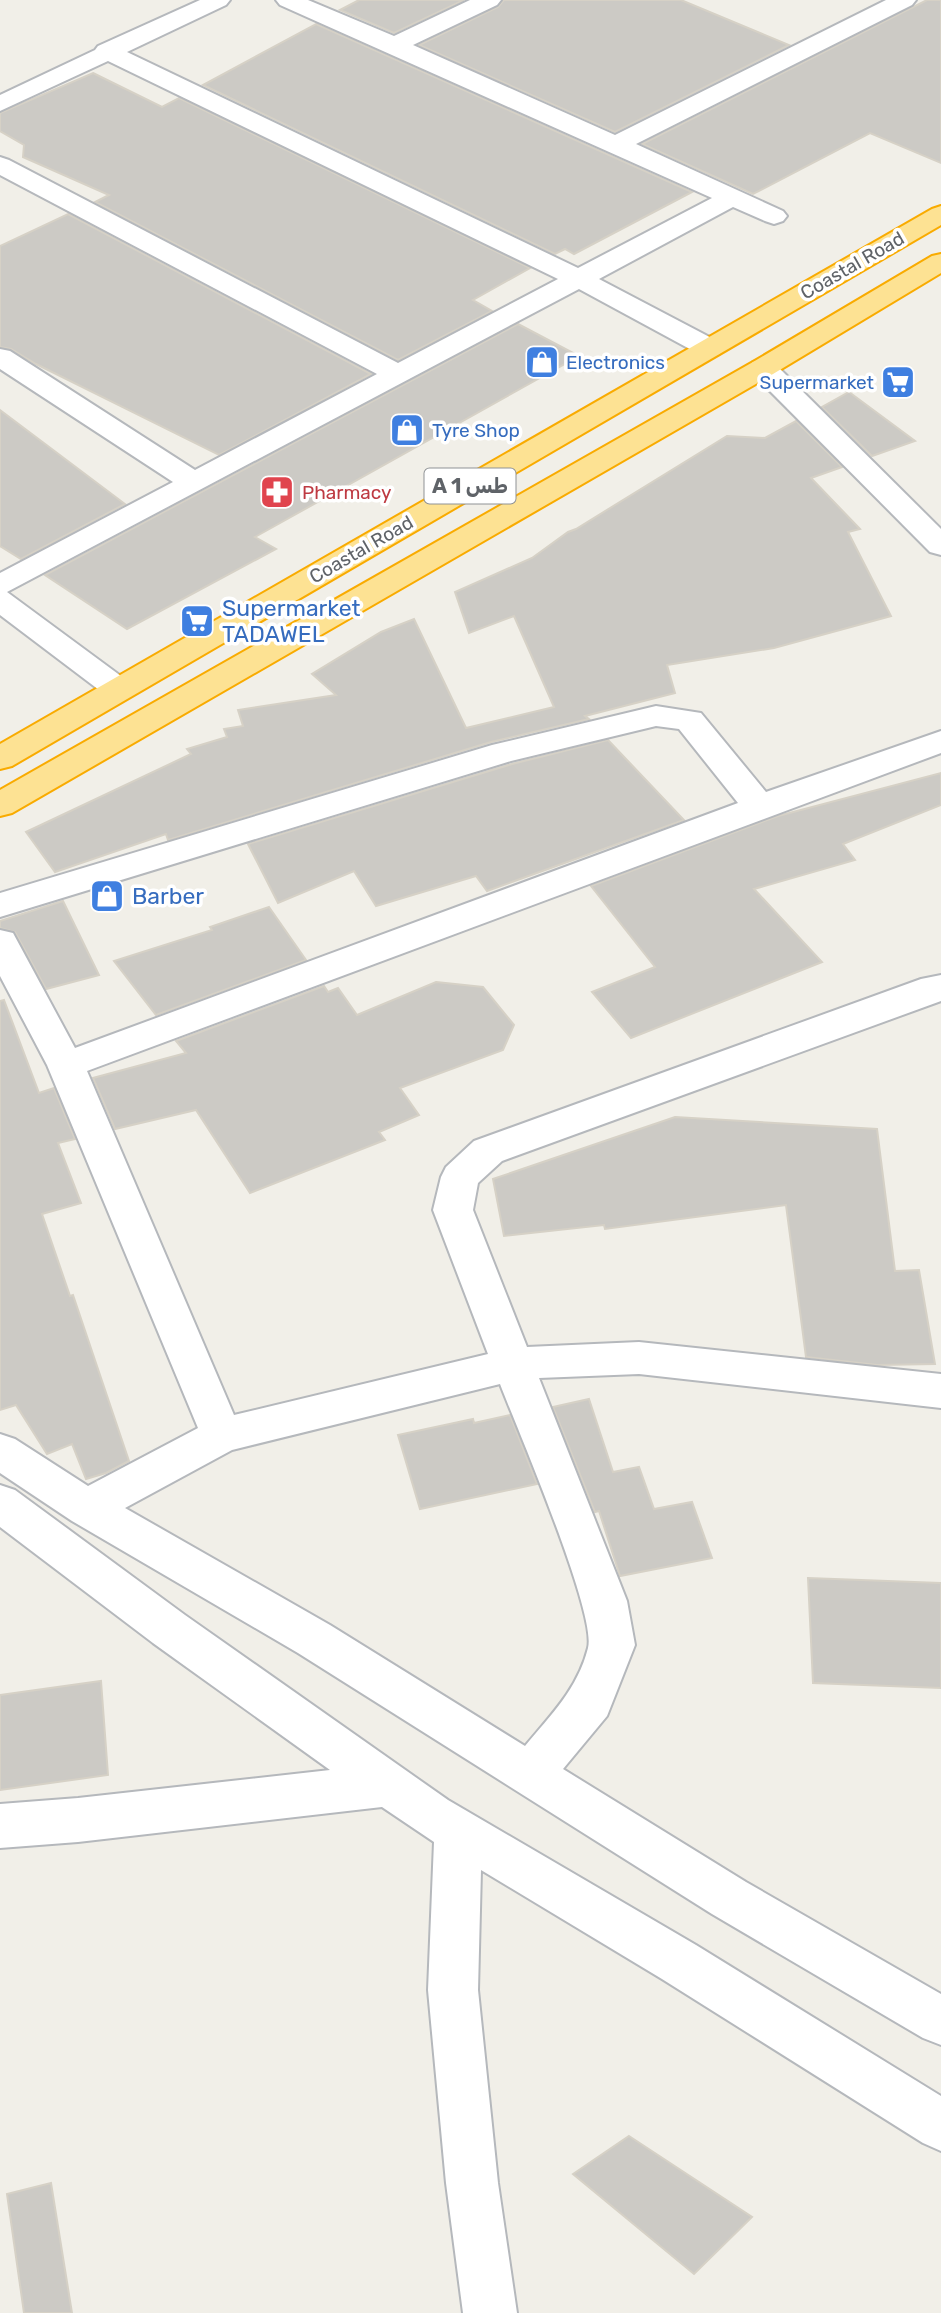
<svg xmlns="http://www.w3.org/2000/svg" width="941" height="2313" font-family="Rubik,'Noto Naskh Arabic',sans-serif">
<rect width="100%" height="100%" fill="#f1efe8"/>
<g fill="#cccac5" stroke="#d6d1c6" stroke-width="2">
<path d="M359 0H464L394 33 340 10Z"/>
<path d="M504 0H681L789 45 615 132 419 45 498 7Z"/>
<path d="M927 0H941V163L870 133 753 194 642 144Z"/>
<path d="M316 24 692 192 574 254 565 249 555 254 203 85Z"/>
<path d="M93 73 162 107 179 98 530 268 473 300 492 311 398 360 95 202 109 195 23 157 24 145 0 131V113Z"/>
<path d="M68 214 371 374 219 455 36 364 11 349 0 347V246Z"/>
<path d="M518 324 579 356 255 537 276 549 127 629 45 575Z"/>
<path d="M849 392 915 441 872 456 822 407Z"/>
<path d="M0 410 125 504 21 559 0 546Z"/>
<path d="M796 421 842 467 811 478 860 529 848 532 891 616 774 648 667 665 675 693 585 716 589 719 491 742 168 840 166 834 55 872 26 832 191 754 187 749 227 737 224 729 243 726 238 710 336 695 312 674 381 632 414 619 466 728 554 707 514 616 469 633 455 592 532 558 568 532 576 529 727 436 765 438Z"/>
<path d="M608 740 684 820 487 891 476 876 376 906 354 871 278 903 248 844 512 764Z"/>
<path d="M941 773V805L843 844 855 860 754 889 822 962 631 1038 592 992 655 967 591 886 778 816Z"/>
<path d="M63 901 99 975 46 989 15 932 0 928V921Z"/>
<path d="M269 907 306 960 156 1015 114 961 212 930 210 927Z"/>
<path d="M436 982 483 987 514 1025 503 1050 400 1088 419 1115 379 1132 385 1140 250 1193 196 1110 115 1129 93 1078 186 1053 176 1041 324 986 328 992 338 988 357 1015Z"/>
<path d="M4 1000 39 1093 54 1088 75 1139 58 1143 81 1203 42 1214 70 1296 73 1295 129 1461 106 1473 86 1479 72 1444 47 1454 16 1405 0 1410V1001Z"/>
<path d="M675 1117 877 1129 895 1271 919 1270 935 1364 877 1365 806 1357 786 1205 605 1229 604 1225 504 1236 493 1179Z"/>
<path d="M589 1399 613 1472 639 1467 654 1509 692 1502 712 1558 620 1576 599 1511 595 1512 553 1407Z"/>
<path d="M510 1415 537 1484 420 1509 398 1435 473 1419 474 1423Z"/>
<path d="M808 1578 941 1583V1688L813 1683Z"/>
<path d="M101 1681 108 1775 0 1790V1695Z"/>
<path d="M629 2136 752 2217 694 2274 573 2174Z"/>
<path d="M51 2183 72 2313H24L7 2194Z"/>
</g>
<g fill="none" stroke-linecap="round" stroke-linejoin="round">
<g stroke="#b5b8bc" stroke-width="4">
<g id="minor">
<path d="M200 0H230L226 5 127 52 578 268 712 198 280 5 276 0H308L394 36 470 0H501L497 5 413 45 615 135 886 0H916L912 5 636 144 783 211 787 216 783 221 774 224 765 221 733 207 599 279 719 342 723 348 719 354 709 356 699 354 579 289 7 592 129 682 134 689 129 696 118 699 107 696 0 615V573L173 482 0 369V349L10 351 195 470 377 374 0 175V157L9 160 398 363 558 279 108 61 0 111V95L95 50 98 46Z"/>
<path d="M763 360 773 362 941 529V555L930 552 753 374 749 368 753 362Z"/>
<path d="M656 706 701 713 766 792 941 731V753L87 1071 234 1415 488 1354 433 1210 441 1177 446 1167 474 1141 921 979 941 975V1001L502 1161 478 1183 473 1210 527 1347 639 1342 941 1374V1408L639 1374 539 1378 627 1601 635 1645 607 1716 563 1769 746 1882 941 1994V2045L923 2038 712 1914 298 1653 72 1521 0 1473V1434L15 1439 88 1486 198 1428 47 1065 0 976V930L13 933 75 1048 738 803 679 729 656 726 511 761 0 917V893L492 745ZM500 1384C517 1428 597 1614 588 1648 578 1688 551 1715 525 1746L330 1625 125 1508 232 1450Z"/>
<path d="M0 1485 15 1490 185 1615 448 1800 696 1945 941 2096V2151L923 2143 662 1979 481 1870 478 1990 498 2183 517 2313H463L446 2183 428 1990 434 1842 382 1807 78 1842 0 1848V1804L78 1798 330 1770 153 1643 0 1527Z"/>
</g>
</g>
<g stroke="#f9ab00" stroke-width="4">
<g id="highway">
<path d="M941 206V225L12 766 0 769V744L932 209Z"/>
<path d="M941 254V273L773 374 12 813 0 816V790L753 362 932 256Z"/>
</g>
</g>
<use href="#minor" fill="#fff" fill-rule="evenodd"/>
<use href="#highway" fill="#fde293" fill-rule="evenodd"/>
</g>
<defs>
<g id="shop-square" transform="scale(1.75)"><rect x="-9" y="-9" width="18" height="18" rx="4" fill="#3f7fe0" stroke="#fff"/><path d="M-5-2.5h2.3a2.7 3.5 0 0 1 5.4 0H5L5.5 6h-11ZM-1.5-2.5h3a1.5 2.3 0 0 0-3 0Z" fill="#fff"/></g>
<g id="supermarket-square" transform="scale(1.75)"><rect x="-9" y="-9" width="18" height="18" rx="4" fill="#3f7fe0" stroke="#fff"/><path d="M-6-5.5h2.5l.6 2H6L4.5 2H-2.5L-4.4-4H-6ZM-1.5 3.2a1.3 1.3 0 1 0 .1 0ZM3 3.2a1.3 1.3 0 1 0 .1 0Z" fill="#fff"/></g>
<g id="pharmacy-square" transform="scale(1.75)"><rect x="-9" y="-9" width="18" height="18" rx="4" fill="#e0444e" stroke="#fff"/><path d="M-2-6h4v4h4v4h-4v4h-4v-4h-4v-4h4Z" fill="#fff"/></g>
</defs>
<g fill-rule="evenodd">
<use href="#shop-square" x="542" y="362"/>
<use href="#supermarket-square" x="898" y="382"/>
<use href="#shop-square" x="407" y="430"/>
<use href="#pharmacy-square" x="277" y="492"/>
<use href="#supermarket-square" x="197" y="621"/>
<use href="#shop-square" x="107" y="896"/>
</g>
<g text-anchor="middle" stroke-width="7" stroke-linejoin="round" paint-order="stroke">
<g font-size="19" fill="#5f6368" stroke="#fff">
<text transform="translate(852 265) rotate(-30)" y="7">Coastal Road</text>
<text transform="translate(361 549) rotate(-30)" y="7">Coastal Road</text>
</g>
<g font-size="19" fill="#366cbe" stroke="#fff" text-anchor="start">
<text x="566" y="369">Electronics</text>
<text x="874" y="389" text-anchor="end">Supermarket</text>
<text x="432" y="437">Tyre Shop</text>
</g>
<g font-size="19" fill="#be3a42" stroke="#fff" text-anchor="start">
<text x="302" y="499">Pharmacy</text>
</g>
<rect fill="#fff" stroke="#8f9295" stroke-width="2" x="424.5" y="468.5" width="91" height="35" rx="5"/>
<g font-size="21" font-weight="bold" fill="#5f6368">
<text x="470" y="493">A 1 طس</text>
</g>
<g font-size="23" fill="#366cbe" stroke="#fff" text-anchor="start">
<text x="222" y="616">Supermarket<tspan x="222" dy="26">TADAWEL</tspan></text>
<text x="132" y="904">Barber</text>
</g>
</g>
</svg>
